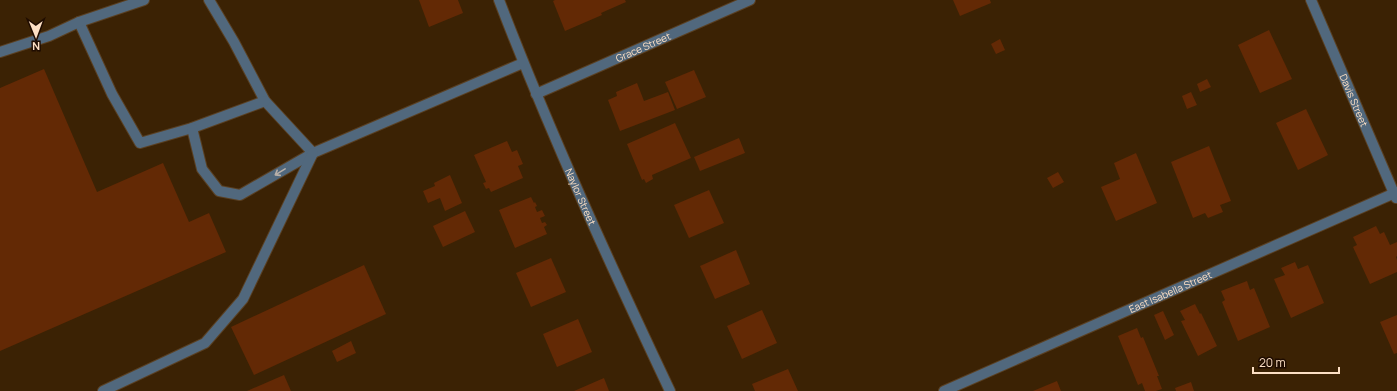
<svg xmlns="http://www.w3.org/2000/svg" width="1397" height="391" font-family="Manrope,sans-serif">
<rect width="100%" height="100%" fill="#3b2204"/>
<g fill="#632905">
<path d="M419 0H458L463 13 429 27Z"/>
<path d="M555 0H625L626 2 601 13 602 15 565 31 553 1Z"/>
<path d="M953 0H990L991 3 960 16Z"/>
<path d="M1269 30 1292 79 1260 93 1238 45Z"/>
<path d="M1000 39 1005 50 996 54 991 44Z"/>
<path d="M44 69 97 192 163 163 189 222 209 213 226 252 0 351V88Z"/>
<path d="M694 70 706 97 677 109 665 82Z"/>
<path d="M1207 79 1211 87 1200 92 1197 84Z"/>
<path d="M637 83 644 101 668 92 675 110 620 131 608 100 617 96 616 92Z"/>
<path d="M1191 92 1197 105 1187 109 1182 96Z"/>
<path d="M1306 109 1328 155 1298 170 1276 123Z"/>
<path d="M675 123 691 158 652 175 653 179 646 183 644 179 642 180 627 144Z"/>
<path d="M739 138 745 153 700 171 694 157Z"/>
<path d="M507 141 512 152 517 150 523 164 518 166 523 178 491 192 489 188 486 189 483 183 486 182 474 155Z"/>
<path d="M1209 146 1231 201 1220 205 1223 212 1208 218 1205 213 1193 218 1171 162Z"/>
<path d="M1136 153 1157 203 1116 221 1101 187 1120 179 1114 163Z"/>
<path d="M1058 172 1064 182 1053 188 1047 178Z"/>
<path d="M450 175 462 203 445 211 440 198 428 203 423 191 435 186 434 183Z"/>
<path d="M709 190 724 223 689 238 674 205Z"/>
<path d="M531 197 534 203 535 202 537 206 535 207 537 212 542 210 545 216 540 218 542 223 545 222 547 225 544 227 547 234 515 248 499 210Z"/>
<path d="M465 211 475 232 443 247 433 226Z"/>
<path d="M1376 226 1380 234 1384 232 1390 245 1397 242V256L1396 257 1397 260V272L1370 284 1353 247 1357 245 1353 237Z"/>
<path d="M736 250 750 284 715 299 700 266Z"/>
<path d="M551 258 566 292 531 307 516 273Z"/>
<path d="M1295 262 1298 269 1308 265 1324 303 1291 318 1274 279 1285 275 1281 268Z"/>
<path d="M364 265 386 314 254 375 231 327Z"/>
<path d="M1247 281 1250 290 1254 288 1270 327 1238 341 1222 302 1225 300 1221 291Z"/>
<path d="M1195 304 1200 314 1201 313 1217 346 1198 356 1181 321 1185 320 1180 311Z"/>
<path d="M762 310 777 343 742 359 727 326Z"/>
<path d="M1163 311 1174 335 1165 340 1154 315Z"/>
<path d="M1397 315V353L1394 354 1380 322Z"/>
<path d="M578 319 592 352 557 367 543 334Z"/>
<path d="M1137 328 1141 338 1143 337 1159 376H1157L1162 389 1156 391H1145L1142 383 1138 385 1118 336Z"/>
<path d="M351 341 356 353 337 362 332 351Z"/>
<path d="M788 369 798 391H755L752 384Z"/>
<path d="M284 375 291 391H247Z"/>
<path d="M604 378 609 391H574Z"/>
<path d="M1057 381 1061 391H1033Z"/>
<path d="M1191 382 1194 391H1176L1175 388Z"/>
</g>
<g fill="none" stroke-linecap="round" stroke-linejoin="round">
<g stroke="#5a4023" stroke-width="12">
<g id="lane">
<path d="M209 0 234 42 265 101 313 153"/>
<path d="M79 22 112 94 140 143 192 128 265 101"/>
<path d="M0 52 49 36 79 22 144 0"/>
<path d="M192 128 202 169 219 191 240 195 313 153 523 63"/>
<path d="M103 391 205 343 243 299 313 153"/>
</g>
</g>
<g stroke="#5a4023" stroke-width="12">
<g id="street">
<path id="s1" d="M499 0C550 133 609 262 670 391"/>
<path id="s2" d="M1311 0 1396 198"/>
<path id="s3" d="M536 94 750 0"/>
<path id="s4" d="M944 391 1397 192"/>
</g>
</g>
<use href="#lane" stroke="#51687d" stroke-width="10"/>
<use href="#street" stroke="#51687d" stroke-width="10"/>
</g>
<defs><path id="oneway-shaft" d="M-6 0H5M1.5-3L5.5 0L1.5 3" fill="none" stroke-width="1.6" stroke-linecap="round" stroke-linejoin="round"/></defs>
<use stroke="#b8afa8" href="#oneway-shaft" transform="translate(280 172) rotate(149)"/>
<g text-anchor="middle" stroke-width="4" stroke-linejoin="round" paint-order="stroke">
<g font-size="10" fill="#fcdfc4" stroke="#1f0c00">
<text dy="4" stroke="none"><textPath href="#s3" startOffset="117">Grace Street</textPath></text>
<text dy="4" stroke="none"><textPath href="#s2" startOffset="109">Davis Street</textPath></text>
<text dy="4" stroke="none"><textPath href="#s1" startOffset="213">Naylor Street</textPath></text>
<text dy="4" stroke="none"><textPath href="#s4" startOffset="247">East Isabella Street</textPath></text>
</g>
</g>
<g transform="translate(36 36) rotate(179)" stroke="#1f0c00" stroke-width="3" paint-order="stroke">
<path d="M0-3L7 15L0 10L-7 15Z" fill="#fcdfc4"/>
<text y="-6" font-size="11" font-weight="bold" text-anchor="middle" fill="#fcdfc4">N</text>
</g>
<path d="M1253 367v6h86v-6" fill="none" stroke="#fcdfc4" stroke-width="2"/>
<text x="1259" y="367" font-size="12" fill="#fcdfc4" stroke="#1f0c00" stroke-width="3" paint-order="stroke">20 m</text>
</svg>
